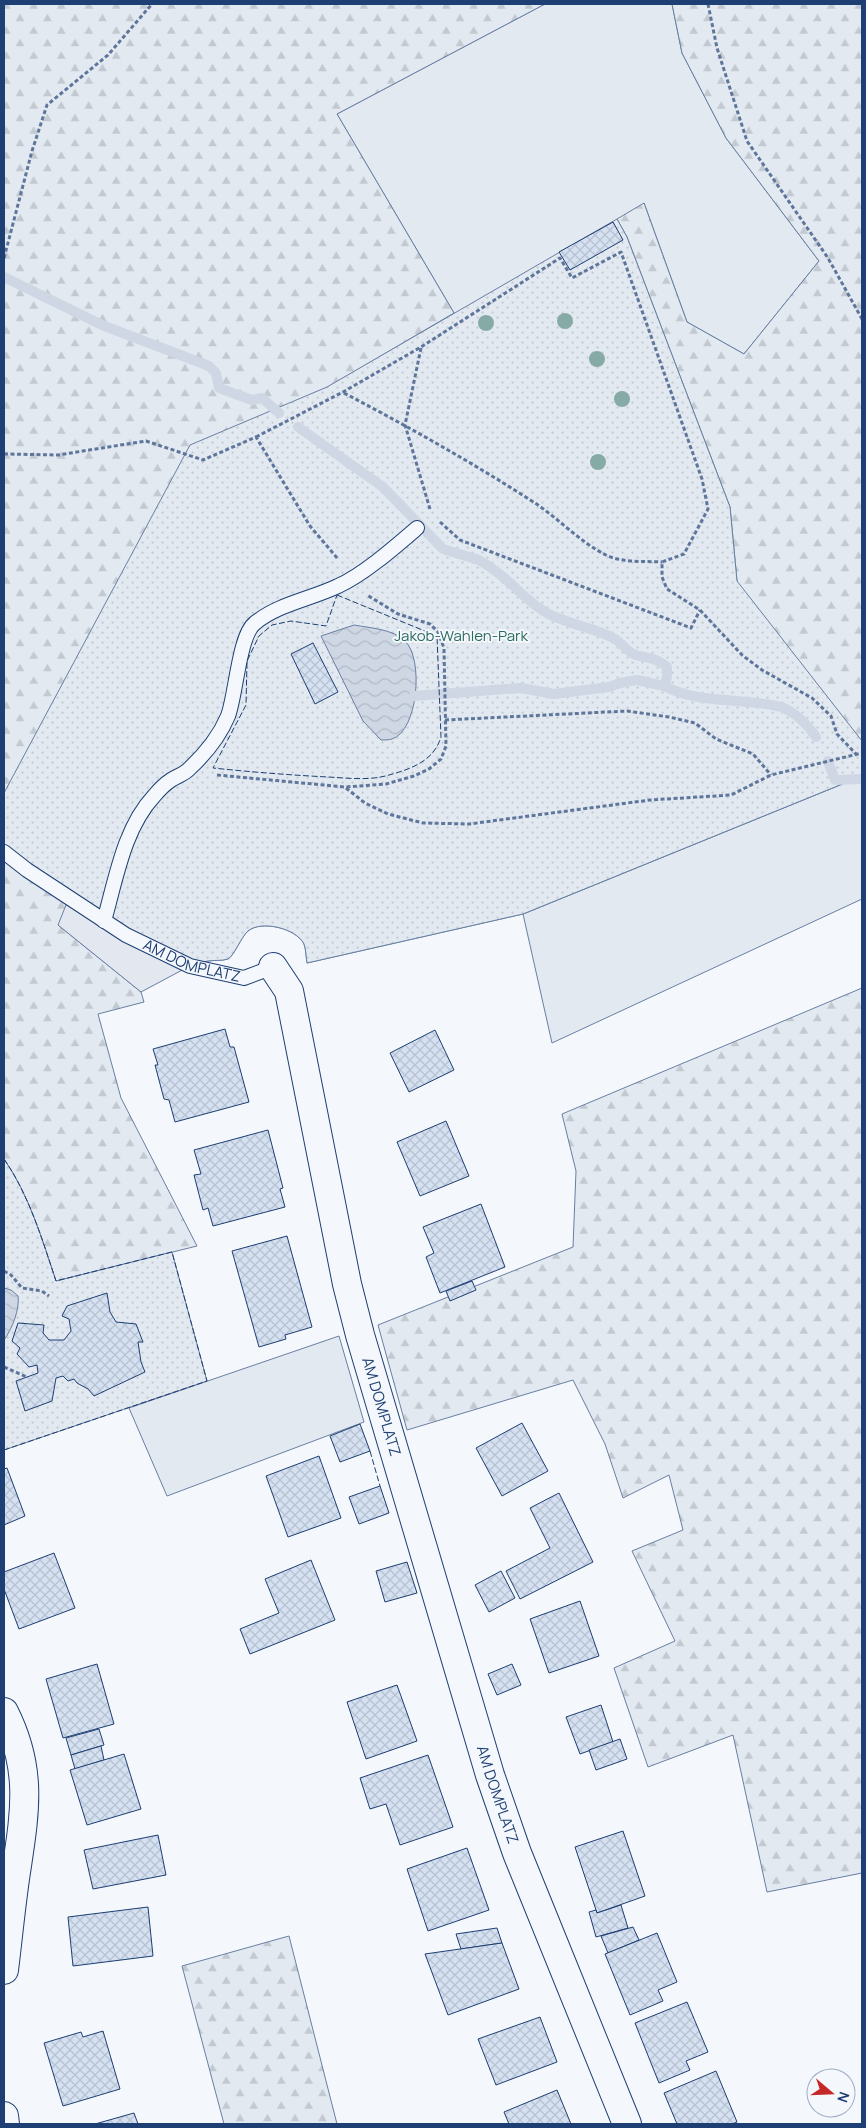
<svg xmlns="http://www.w3.org/2000/svg" width="866" height="2128" font-family="Manrope,sans-serif">
<defs>
<pattern id="forest-firs" width="22" height="20" patternUnits="userSpaceOnUse" patternTransform="scale(1.25)"><rect width="22" height="20" fill="#e3e9f0"/><path d="M5 1l3.5 6h-7zM16 11l3.5 6h-7z" fill="#c2c9d1"/></pattern>
<pattern id="park-dots" width="8" height="8" patternUnits="userSpaceOnUse" patternTransform="scale(1.25)"><rect width="8" height="8" fill="#e3e9f0"/><path d="M2 2h.1M6 6h.1" fill="none" stroke="#c2c9d1" stroke-width="1.8" stroke-linecap="round"/></pattern>
<pattern id="water-waves" width="16" height="10" patternUnits="userSpaceOnUse" patternTransform="scale(1.25)"><rect width="16" height="10" fill="#cfd7e4"/><path d="M0 5q4-4 8 0t8 0" fill="none" stroke="#b1bac7"/></pattern>
<pattern id="building-cross-hatch" width="8" height="8" patternUnits="userSpaceOnUse" patternTransform="scale(1.25)"><rect width="8" height="8" fill="#d5e0f0"/><path d="M0 0l8 8M0 8l8-8" fill="none" stroke="#b6c1d1"/></pattern>
</defs>
<rect width="100%" height="100%" fill="#f4f7fb"/>
<g fill="#e3e9f0" stroke="#687fa3">
<path d="M545 4H672L682 53 726 138 819 261 744 354 687 322 644 203 627 237 327 387 454 313 337 114Z"/>
<path d="M862 776V899L552 1043 523 914Z"/>
<path d="M339 1336 364 1422 167 1496 129 1408Z"/>
</g>
<g fill="url(#forest-firs)" stroke="#687fa3">
<path d="M4 4H545L337 114 454 313 328 387 737 581 730 507 627 237 617 219 644 203 687 322 744 354 819 261 726 138 682 53 672 4H862V776L523 914 307 963C306 957 306 949 304 944 296 928 261 920 248 931 241 937 234 956 228 959 222 961 214 960 208 961 202 962 196 964 190 966L58 925 141 992 144 1002 98 1014 121 1098 197 1246 56 1281C42 1239 29 1195 4 1159Z"/>
<path d="M862 988V1873L767 1892 733 1735 648 1767 614 1668 675 1641 632 1551 683 1530 669 1475 623 1498 605 1444 573 1380 407 1430 378 1325 573 1247 576 1171 562 1114Z"/>
<path d="M289 1936 337 2124H224L182 1966Z"/>
</g>
<g fill="url(#park-dots)" stroke="#687fa3">
<path d="M617 219 627 237 730 507 737 581 862 741V776L523 914 307 963C306 957 306 949 304 944 296 928 261 920 248 931 241 937 234 956 228 959 222 961 214 960 208 961 202 962 196 964 190 966L126 935 4 850V793L190 445 327 387Z"/>
<path d="M4 1159C29 1195 42 1239 56 1281L172 1252 207 1381 4 1450Z"/>
</g>
<path fill="#e3e8f0" stroke="#687fa3" d="M68 900 186 968 141 992 58 925Z"/>
<g fill="url(#water-waves)" stroke="#687fa3">
<path d="M354 625C370 628 393 629 405 641 424 659 418 731 392 739 389 740 384 740 381 740L363 721 321 636Z"/>
<path d="M4 1288 11 1290 18 1296C20 1309 12 1329 4 1340Z"/>
</g>
<g fill="none" stroke-linecap="round" stroke-linejoin="round">
<g stroke="#cfd7e4" stroke-width="10">
<path d="M4 277 102 325 209 366 216 373 219 388 252 400 262 398 279 413"/>
<path d="M298 427 383 487 443 549 479 560 487 565"/>
<path d="M491 568C512 581 526 602 547 613 569 625 594 627 615 639 622 643 628 653 636 655 649 659 655 657 667 667V677L664 686C701 705 742 697 781 707 794 711 809 726 816 737"/>
<path d="M414 696 521 688 554 694 609 687 620 683 637 680 664 686"/>
<path d="M828 761 835 780 862 779"/>
</g>
</g>
<g fill="url(#building-cross-hatch)" stroke="#1d3f73">
<path d="M613 222 623 240 570 270 559 252Z"/>
<path d="M313 643 338 692 315 704 291 654Z"/>
<path d="M225 1029 230 1047H234L249 1102 175 1122 169 1100 164 1099 155 1065H158L153 1049Z"/>
<path d="M435 1030 454 1070 409 1092 390 1053Z"/>
<path d="M446 1121 469 1176 420 1196 397 1142Z"/>
<path d="M268 1130 283 1188 280 1189 285 1207 213 1226 208 1208 203 1210 194 1175 201 1174 194 1150Z"/>
<path d="M481 1204 505 1267 440 1293 426 1257 434 1253 423 1227Z"/>
<path d="M287 1236 312 1327 285 1335 286 1339 259 1347 232 1251Z"/>
<path d="M472 1281 476 1290 450 1301 446 1291Z"/>
<path d="M107 1293 110 1312 116 1322 136 1324 143 1342H138L141 1362 145 1372 94 1396 88 1389 77 1383 74 1379 68 1381 63 1376 56 1378 52 1401 25 1411 16 1381 38 1373 37 1365 29 1367 17 1354 20 1348 12 1341 18 1323 44 1325 43 1333 49 1340H64L71 1331 69 1319 62 1316 67 1306Z"/>
<path d="M522 1423 548 1471 502 1496 476 1448Z"/>
<path d="M360 1424 370 1451 340 1462 330 1436Z"/>
<path d="M319 1456 341 1518 288 1537 266 1476Z"/>
<path d="M7 1468 25 1516 4 1525V1469Z"/>
<path d="M380 1486 389 1513 359 1524 349 1497Z"/>
<path d="M559 1493 593 1562 520 1599 506 1571 550 1548 530 1508Z"/>
<path d="M54 1553 75 1608 19 1629 4 1589V1572Z"/>
<path d="M311 1560 335 1620 250 1654 240 1629 279 1613 265 1579Z"/>
<path d="M407 1562 417 1593 385 1602 376 1571Z"/>
<path d="M501 1571 515 1598 489 1612 475 1585Z"/>
<path d="M580 1601 599 1656 549 1673 530 1619Z"/>
<path d="M97 1664 114 1724 63 1738 46 1679Z"/>
<path d="M512 1664 521 1685 497 1695 488 1674Z"/>
<path d="M397 1685 417 1741 366 1759 347 1702Z"/>
<path d="M601 1705 613 1742 580 1754 566 1717Z"/>
<path d="M99 1729 104 1745 71 1755 66 1738Z"/>
<path d="M620 1739 627 1759 596 1770 589 1750Z"/>
<path d="M101 1746 104 1760 75 1769 71 1755Z"/>
<path d="M124 1754 141 1809 87 1825 70 1770Z"/>
<path d="M428 1755 453 1827 400 1845 386 1804 370 1809 360 1778Z"/>
<path d="M623 1831 645 1896 597 1913 575 1847Z"/>
<path d="M158 1835 166 1875 93 1889 84 1850Z"/>
<path d="M467 1848 489 1910 428 1931 407 1869Z"/>
<path d="M621 1905 628 1928 596 1937 589 1912 596 1910 597 1913Z"/>
<path d="M148 1907 153 1956 73 1966 68 1917Z"/>
<path d="M633 1927 639 1940 608 1953 601 1936Z"/>
<path d="M497 1928 502 1943 461 1949 456 1934Z"/>
<path d="M657 1933 677 1982 658 1990 663 2001 630 2015 605 1954Z"/>
<path d="M502 1943 519 1989 448 2015 425 1954Z"/>
<path d="M687 2002 708 2052 686 2061 690 2070 659 2083 635 2023Z"/>
<path d="M540 2017 557 2062 496 2085 478 2039Z"/>
<path d="M103 2031 120 2089 63 2106 44 2043 81 2032 83 2037Z"/>
<path d="M716 2071 737 2122 732 2124H677L664 2093Z"/>
<path d="M557 2090 571 2124H509L504 2112Z"/>
<path d="M134 2113 138 2124H95Z"/>
</g>
<g fill="none" stroke-linecap="round" stroke-linejoin="round">
<g stroke="#1d3f73" stroke-width="16">
<g id="service">
<path id="s1" d="M4 852 27 870 126 935 190 966 244 978 273 967"/>
<path d="M104 921C116 879 124 828 154 796 159 790 165 784 171 780 177 776 185 774 190 768 205 754 220 735 228 716 236 695 239 635 255 623 278 604 311 599 338 586 363 575 395 547 417 528"/>
</g>
</g>
<g stroke="#1d3f73" stroke-width="30">
<g id="minor">
<path id="s2" d="M273 967 289 991 347 1284 360 1335 490 1775 517 1853 627 2124"/>
<path d="M4 1712C33 1769 25 1812 16 1872 11 1905 8 1938 4 1970"/>
<path d="M4 2116 5 2124"/>
</g>
</g>
<g stroke="#5e769c" stroke-width="3" stroke-dasharray="4 2.5" stroke-linecap="butt">
<path d="M708 4 717 48 747 141 828 258 862 319"/>
<path d="M4 258 32 151 47 105 108 55 152 4"/>
<path d="M421 348 405 425 430 509"/>
<path d="M344 393C409 427 473 463 535 503 559 519 580 542 606 555 622 563 644 561 662 562"/>
<path d="M256 437 343 392 421 347 560 258 572 278 621 252 702 479 708 509 684 554 662 562V577L667 589 700 610 742 655 762 670 812 698 831 716 837 734 856 754"/>
<path d="M4 454 58 455 146 441 203 460 256 437 310 526 338 559"/>
<path d="M440 522 460 540 691 628 700 610"/>
<path d="M445 720 627 711 669 717 695 723 716 739 753 754 771 775"/>
<path d="M217 775 345 787 386 784 414 776 429 769 441 759 446 746 444 648 438 632 430 624 398 614 367 595"/>
<path d="M346 788 365 803 388 814 423 823 469 824 650 800 731 795 771 775 862 753"/>
<path d="M4 1271 11 1275 22 1288 42 1291 49 1296"/>
<path d="M4 1367 27 1377"/>
</g>
<use href="#service" stroke="#f4f7fb" stroke-width="14"/>
<use href="#minor" stroke="#f4f7fb" stroke-width="28"/>
<g stroke="#1d3f73" stroke-width="1" stroke-dasharray="6 2.5" stroke-linecap="butt">
<path d="M337 595 437 636 441 737C434 761 411 769 389 775 370 781 347 778 328 777 289 775 251 772 213 768L246 705 247 661 259 636 272 625 291 621 326 626Z"/>
<path d="M4 1159C29 1195 42 1239 56 1281L172 1252 207 1381 4 1450"/>
<path d="M370 1451 380 1486"/>
</g>
</g>
<g fill="#86aba6">
<circle cx="565" cy="321" r="8"/>
<circle cx="486" cy="323" r="8"/>
<circle cx="597" cy="359" r="8"/>
<circle cx="622" cy="399" r="8"/>
<circle cx="598" cy="462" r="8"/>
</g>
<g text-anchor="middle" stroke-width="4" stroke-linejoin="round" paint-order="stroke">
<g font-size="15" fill="#2c6c60" stroke="#f4f7fb">
<text x="461" y="641">Jakob-Wahlen-Park</text>
</g>
<g font-size="15" fill="#1d3f73" stroke="#f4f7fb">
<text dy="5" stroke="none"><textPath href="#s1" startOffset="219">AM DOMPLATZ</textPath></text>
<text dy="5" stroke="none"><textPath href="#s2" startOffset="455">AM DOMPLATZ</textPath></text>
<text dy="5" stroke="none"><textPath href="#s2" startOffset="860">AM DOMPLATZ</textPath></text>
</g>
</g>
<rect width="866" height="2128" fill="none" stroke="#1d3f73" stroke-width="10"/>
<g transform="translate(831 2093) rotate(109)"><circle r="24" fill="#f4f7fb" stroke="#9eadc5"/>
<path d="M0-4L9 19L0 12L-9 19Z" fill="#c62828"/>
<text y="-8" font-size="14" font-weight="bold" text-anchor="middle" fill="#1d3f73">N</text>
</g>
</svg>
